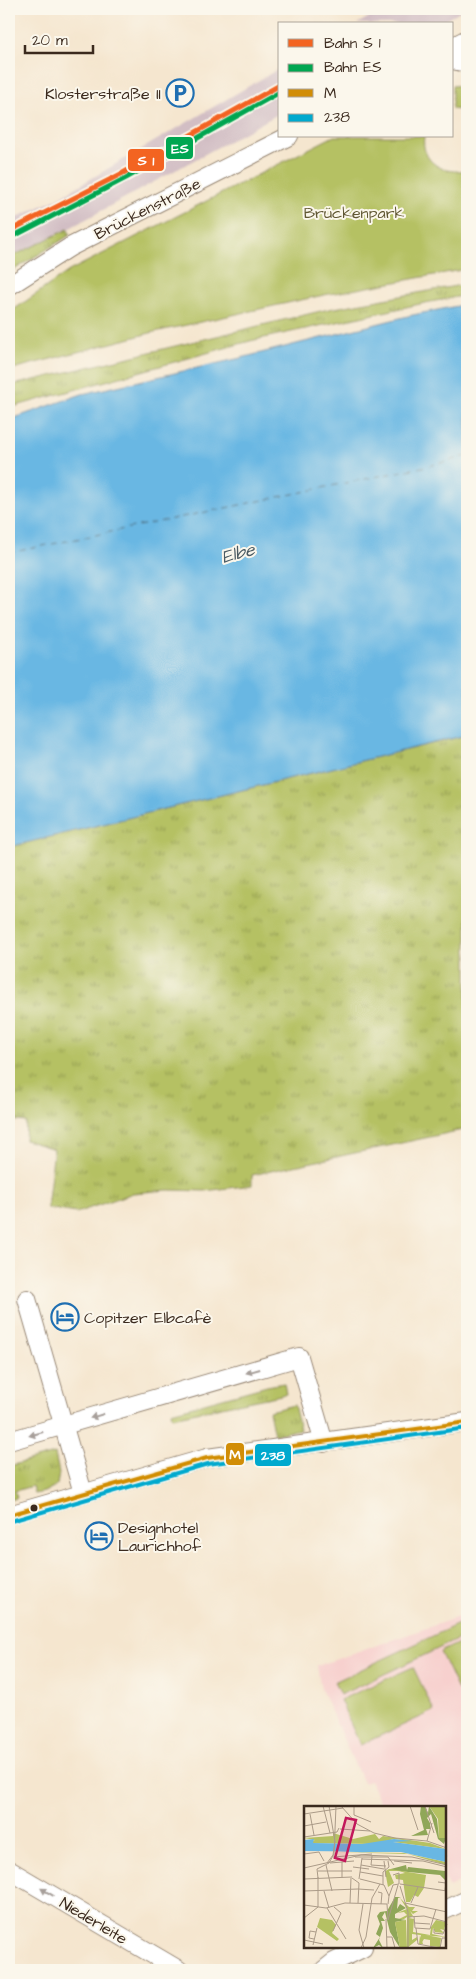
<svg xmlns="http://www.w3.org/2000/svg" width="476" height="1979" font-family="'Architects Daughter',sans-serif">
<defs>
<pattern id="grass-tufts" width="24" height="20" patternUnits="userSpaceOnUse" patternTransform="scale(1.25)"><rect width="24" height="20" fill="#b5c163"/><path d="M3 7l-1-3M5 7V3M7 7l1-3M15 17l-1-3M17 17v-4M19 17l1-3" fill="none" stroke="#949d51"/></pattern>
</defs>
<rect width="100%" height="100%" fill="#fbf7ec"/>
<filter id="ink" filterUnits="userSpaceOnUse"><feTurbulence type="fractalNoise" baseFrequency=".02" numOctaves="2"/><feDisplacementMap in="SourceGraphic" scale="10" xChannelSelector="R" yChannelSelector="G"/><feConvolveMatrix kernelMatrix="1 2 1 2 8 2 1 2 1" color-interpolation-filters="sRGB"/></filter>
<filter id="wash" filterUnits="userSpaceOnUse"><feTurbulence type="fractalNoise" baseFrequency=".0096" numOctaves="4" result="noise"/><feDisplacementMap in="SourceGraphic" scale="20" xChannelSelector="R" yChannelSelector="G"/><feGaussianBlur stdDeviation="1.12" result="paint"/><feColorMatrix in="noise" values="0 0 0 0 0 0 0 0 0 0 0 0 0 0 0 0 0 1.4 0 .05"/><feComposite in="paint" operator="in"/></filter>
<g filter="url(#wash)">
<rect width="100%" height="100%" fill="#f5e6cf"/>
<path fill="#f7d0ce" d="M467 1614V1878L449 1887 447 1881H445V1808H383L370 1781 363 1783 321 1689 317 1666Z"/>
<g fill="#d2bec4">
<path d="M383 9H463L439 24H357Z"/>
<path d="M280 68V113L68 229 9 258V221L58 198Z"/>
</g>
<g fill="url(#grass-tufts)" stroke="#787640">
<path d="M68 229 70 235 9 273V258Z"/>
<path d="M467 284V295L420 304 250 341 9 408V386L329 309Z"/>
<path d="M467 735V1129L252 1175V1185L205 1191 168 1190 133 1193 76 1213 47 1208 54 1149 25 1140 26 1122 9 1120V847Z"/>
<path d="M284 1383 286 1394 172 1417 171 1412 267 1386Z"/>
<path d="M294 1405 300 1429 274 1435 269 1411Z"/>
<path d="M55 1454 59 1473 57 1485 44 1492 34 1494 32 1486 15 1491 17 1498 9 1500V1466Z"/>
</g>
<g fill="#b5c163" stroke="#787640">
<path d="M467 85V111L452 109V86Z"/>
<path d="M334 136H424C420 163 445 175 467 170V269L324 295 150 333 9 370V313L69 271Z"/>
<path d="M467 1620V1635L340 1695 334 1682Z"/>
<path d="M467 1639V1686L458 1690 440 1652Z"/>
<path d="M413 1667 434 1711 360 1745 340 1700Z"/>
</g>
<path fill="#69b7e3" stroke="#527080" d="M467 304V735L9 847V420L82 394 241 358 408 316Z"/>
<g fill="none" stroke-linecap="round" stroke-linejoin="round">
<path stroke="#4b5b63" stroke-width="1" stroke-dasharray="6 5" stroke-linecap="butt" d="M9 553 432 465 467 456"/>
</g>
</g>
<g filter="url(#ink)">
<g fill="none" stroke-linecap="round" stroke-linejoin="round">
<g stroke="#988876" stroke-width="20">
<g id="minor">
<path d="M452 47 467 39"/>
<path d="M452 60 467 63"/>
<path d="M9 286 70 247 289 136"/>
<path d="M27 1299 83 1493"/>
<path d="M9 1441 299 1357 324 1443"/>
<path d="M9 1515 207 1458 467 1422"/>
<path d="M9 1870 179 1970"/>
<path d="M445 1910 467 1900"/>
<path d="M324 1970 334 1962 363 1948"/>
</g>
</g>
<use href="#minor" stroke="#fff" stroke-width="18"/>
<g stroke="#fbf7ec" stroke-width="8">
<path id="bus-1" d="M9 1515 207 1458 467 1422"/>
</g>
<g stroke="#fbf7ec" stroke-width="8">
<path id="bus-2" d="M11 1521 208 1464 467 1428"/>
</g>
<use href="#bus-1" stroke="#d18d06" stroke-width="4"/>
<use href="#bus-2" stroke="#00a9ce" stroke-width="4"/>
<g stroke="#fbf7ec" stroke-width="9">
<path id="rail-1" d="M9 231 123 173 280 85"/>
</g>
<g stroke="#fbf7ec" stroke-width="9">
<path id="rail-2" d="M12 237 126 178 280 92"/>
</g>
<use href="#rail-1" stroke="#f36421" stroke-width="5"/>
<use href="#rail-2" stroke="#00a651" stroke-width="5"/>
</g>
<defs><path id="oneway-solid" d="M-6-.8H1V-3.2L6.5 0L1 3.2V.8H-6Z" transform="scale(1.25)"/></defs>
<g fill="#a79f9a">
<use href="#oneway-solid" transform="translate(253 1371) rotate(164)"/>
<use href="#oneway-solid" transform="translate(97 1416) rotate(163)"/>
<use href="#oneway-solid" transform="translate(36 1434) rotate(165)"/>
<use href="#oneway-solid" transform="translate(47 1892) rotate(-149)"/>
</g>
</g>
<defs>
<g id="parking-ring" transform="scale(1.4375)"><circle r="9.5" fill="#fbf7ec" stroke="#1f6fb2" stroke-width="1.5"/><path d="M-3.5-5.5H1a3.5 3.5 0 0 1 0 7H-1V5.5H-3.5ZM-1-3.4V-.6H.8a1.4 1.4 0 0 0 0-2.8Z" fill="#1f6fb2"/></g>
<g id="hotel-ring" transform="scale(1.4375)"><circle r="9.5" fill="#fbf7ec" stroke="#1f6fb2" stroke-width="1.5"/><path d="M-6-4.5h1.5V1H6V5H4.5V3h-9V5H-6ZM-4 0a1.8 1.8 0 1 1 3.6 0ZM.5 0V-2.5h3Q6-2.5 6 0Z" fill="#1f6fb2"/></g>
</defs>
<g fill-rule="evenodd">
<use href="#parking-ring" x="180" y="93"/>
<use href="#hotel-ring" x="65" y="1317"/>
<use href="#hotel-ring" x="99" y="1536"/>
</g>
<circle fill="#3b2a1e" stroke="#fbf7ec" stroke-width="2" cx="34" cy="1508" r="4.5"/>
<g text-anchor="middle" stroke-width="4" stroke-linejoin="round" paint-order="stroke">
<g font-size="16" fill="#3b2a1e" stroke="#fbf7ec" text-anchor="start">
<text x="161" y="99" text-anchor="end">Klosterstraße II</text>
<text x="84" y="1323">Copitzer Elbcafè</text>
<text x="118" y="1533">Designhotel<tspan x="118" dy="18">Laurichhof</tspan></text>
</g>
<g font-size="16" fill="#3b2a1e" stroke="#fbf7ec">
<text transform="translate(147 208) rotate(-27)" y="6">Brückenstraße</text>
<text transform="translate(94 1920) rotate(31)" y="6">Niederleite</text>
</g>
<g font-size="16" fill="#605733" stroke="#fbf7ec">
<text x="354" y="218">Brückenpark</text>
</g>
<g font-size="18" font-style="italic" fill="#4b5b63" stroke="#fbf7ec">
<text transform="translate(238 553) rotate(-15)" y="6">Elbe</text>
</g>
</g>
<g transform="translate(304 1806)">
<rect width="142" height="142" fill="#f5e6cf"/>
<path d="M125 0H142V32H135L134 13ZM29 27 49 33 71 28 75 33 79 30 126 37 142 43 89 36 99 34 90 33 70 38 0 37 11 34 0 32 29 30ZM31 46 100 47 142 56V59L104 48ZM96 92 105 101H111L108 105H114L109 108 106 105 109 110 105 112 110 113 109 126 126 129 127 121 132 114 142 116 140 124 136 123 140 127 131 126 129 122 128 128 142 131 116 129 119 138H115L116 129 108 128V134L113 131V134L103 142V111L100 113H95L103 109 100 106 93 107 103 103Z" fill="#b5c163"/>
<path d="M121 0 124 7 125 0 133 13 135 32H142L140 38 134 33 127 8 123 12 126 17V23H122L124 29 107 30 120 24 116 8 117 0ZM102 59 103 64 104 61 141 65H142V75L136 69 83 64ZM91 91H97L94 92 93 103 96 98 102 102 91 108V112L102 114 91 116 96 142 86 126 81 106 78 111 81 115H77L79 122 75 134 79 142 75 139 69 142 76 131 72 128 76 118 73 110 76 106 83 105Z" fill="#90a759"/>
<path d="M86 63 122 69 120 82 114 91 110 89 106 96H102L99 74 92 73 91 69 101 67 96 65H85L90 77 84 81 81 65ZM16 112 28 114 32 119 28 127 35 133 33 135 13 121ZM102 114 103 142H96L91 116ZM117 128 137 132 136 141 126 140V134L120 133 117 138Z" fill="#b5c163"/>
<path d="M10 33 9 37 58 38 90 33 108 35 89 36 142 43V56L97 46 0 45V34Z" fill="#69b7e3"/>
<path fill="none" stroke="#69b7e3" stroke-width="2.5" d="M0 42 58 45 96 44 143 51"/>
<path fill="none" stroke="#ab9b88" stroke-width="1" d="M19 0 26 27M37 0 53 18 70 27 91 32 123 35 128 17M50 0V9L67 16M106 0 114 24M121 0 130 27M0 8 39 2M6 8 10 29M0 20 22 16M36 23 66 25M0 31 33 26 35 22M123 35 143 42M0 48 15 46 20 55M68 50 67 59 82 60M29 51 68 48M51 51H84L90 59M58 53 119 55 143 61M80 55 82 71M90 55 108 57M38 56V72M23 57 29 49 31 36 25 0M26 57 50 55M22 59 28 85M57 59 80 63M49 61 65 63M0 62 57 49 108 51 143 59M14 65H48M56 66 79 70M89 69 95 67V78M14 72 13 63 25 57 30 48 32 0M48 72 55 77 54 97M0 73 48 71M55 73 58 52M56 73 80 79 85 90 84 98M134 76 142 77 141 84M96 78 143 85M79 79V66L85 61 84 55M96 80 104 106V142M54 83 70 84M0 85 54 83M20 85 25 102M74 86 78 87 77 98M85 90 89 79 95 78M46 97 47 72M101 97 143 106M107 97 114 81M59 98 55 124 60 142M0 99 22 102 41 97 83 98 84 114 94 79M14 101V71M23 102 42 133M110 110 111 122 126 123 132 103M104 111 120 110 143 116M0 112 14 101M82 113 83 142M111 117 126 118M112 122 114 138 135 142M130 123V127L139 128 143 118M29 125 37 107 30 101M83 131H88L91 142M10 133 5 132 6 125 12 126M0 134 19 138M9 139 13 122M57 142 62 131 68 92 76 78M136 142 138 132H143"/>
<path fill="#c2185b" fill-opacity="0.15" stroke="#c2185b" stroke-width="2.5" d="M42 12 52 14 41 55 31 52Z"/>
<rect width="142" height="142" fill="none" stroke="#3b2a1e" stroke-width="2.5"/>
</g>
<g stroke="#fbf7ec" stroke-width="2">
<rect x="165" y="136" width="29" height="24" rx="5" fill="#00a651"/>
<rect x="127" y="148" width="38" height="24" rx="5" fill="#f36421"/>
<rect x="225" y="1442" width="20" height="24" rx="5" fill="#d18d06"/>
<rect x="254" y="1443" width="38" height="24" rx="5" fill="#00a9ce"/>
</g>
<g font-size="14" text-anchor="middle" font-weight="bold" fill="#fff">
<text x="180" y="153">ES</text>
<text x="146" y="165">S 1</text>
<text x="235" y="1459">M</text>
<text x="273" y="1460">238</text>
</g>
<rect width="476" height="1979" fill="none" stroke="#fbf7ec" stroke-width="30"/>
<rect x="278" y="22" width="175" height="115" fill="#fbf7ec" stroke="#aea59a"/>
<rect x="288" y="39" width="25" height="8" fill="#f36421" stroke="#aea59a"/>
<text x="324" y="48" font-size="15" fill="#3b2a1e">Bahn S 1</text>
<rect x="288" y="64" width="25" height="8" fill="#00a651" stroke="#aea59a"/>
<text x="324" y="72" font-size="15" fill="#3b2a1e">Bahn ES</text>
<rect x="288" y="89" width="25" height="8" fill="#d18d06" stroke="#aea59a"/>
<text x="324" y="98" font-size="15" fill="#3b2a1e">M</text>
<rect x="288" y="114" width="25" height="8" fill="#00a9ce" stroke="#aea59a"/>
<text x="324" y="122" font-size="15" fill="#3b2a1e">238</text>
<path d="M25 45v8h68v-8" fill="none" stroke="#3b2a1e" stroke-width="2.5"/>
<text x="32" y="45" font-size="15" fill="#3b2a1e" stroke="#fbf7ec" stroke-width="4" paint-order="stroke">20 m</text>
</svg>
